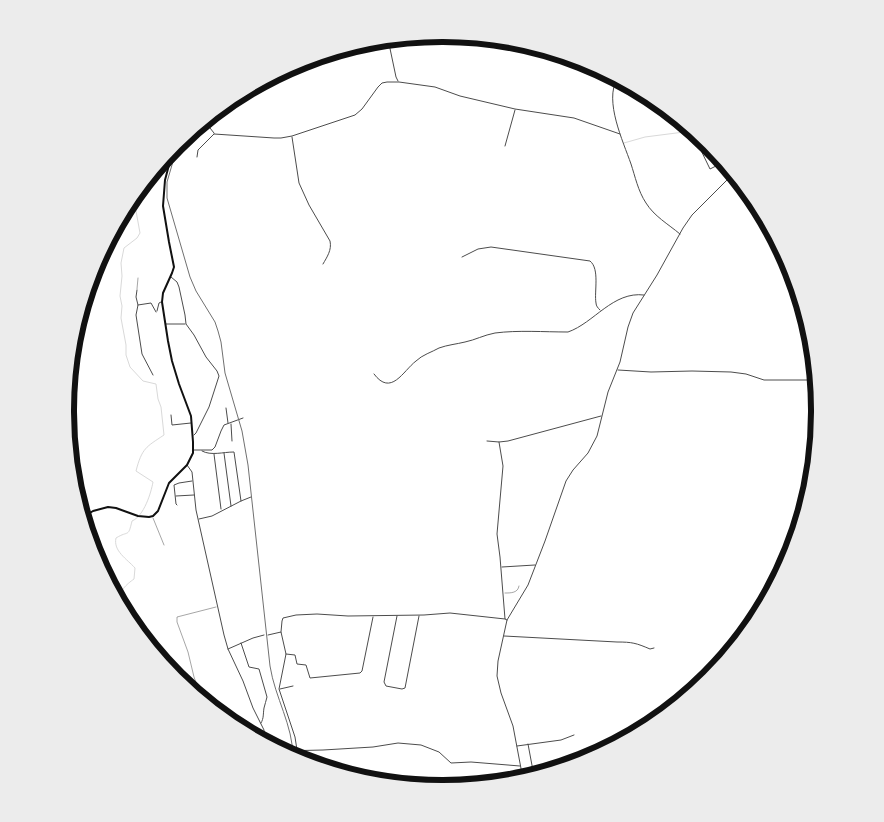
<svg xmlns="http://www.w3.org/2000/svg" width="884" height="822" font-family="Rubik,sans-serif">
<rect width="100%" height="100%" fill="#fff"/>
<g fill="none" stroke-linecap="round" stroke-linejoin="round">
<g stroke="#d9d9d9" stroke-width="1">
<path d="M624 143 645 137 692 131"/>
<path d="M129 621C130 610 125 610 121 602 117 592 127 584 134 579L135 568C127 559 113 551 116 538 129 530 128 538 132 521 144 516 151 493 153 482L136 471C142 448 146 447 164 435L161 407 158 399 156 384 143 381 130 367 126 355V345L121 318 122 306 120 296 122 276 121 263 124 248 137 238 140 233 134 200 138 190"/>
<path d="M163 663 167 659 170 660 172 674"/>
</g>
</g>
<path fill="#c4c4c4" d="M518 769V771L520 770 521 776H519L520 778 516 779 513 770Z"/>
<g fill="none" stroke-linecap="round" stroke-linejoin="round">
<path stroke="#111" stroke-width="0.5" d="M209 117 210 125"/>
<g stroke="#4c4c4c" stroke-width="0.5">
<path d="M137 289 138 278"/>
<path d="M153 518 164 545"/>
<path d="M505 593C511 593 518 593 519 586"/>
<path d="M202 699 194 677 188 652 177 622V617L216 607"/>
</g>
<g stroke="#4c4c4c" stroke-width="1">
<path d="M388 39 396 77 398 81"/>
<path d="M617 79C604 101 623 141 631 164 635 176 638 191 646 203 654 216 668 224 680 234"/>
<path d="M210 128 214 133"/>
<path d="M214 134 274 138H281L292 136 355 115 362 109 378 87 382 83 387 82H399L435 87 460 96 515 109 574 118 620 134"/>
<path d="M292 137 299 183 309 205 330 241C332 250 327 257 323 264"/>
<path d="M696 140 710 169 716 166 721 159"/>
<path d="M505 146 515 110"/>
<path d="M701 149 711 147"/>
<path d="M197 157 198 150 214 134"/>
<path d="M124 209 125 212"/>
<path d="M462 257 478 249 491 247 590 261C600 269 594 292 596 303 596 306 598 308 600 310"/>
<path d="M171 277 177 282 179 287 185 315 186 324 194 335 206 357 217 371 219 376 209 407 196 433 194 435"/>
<path d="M137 290 136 297 138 305 136 315 142 354 153 375"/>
<path d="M138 305 151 303 156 312"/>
<path d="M157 311 159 303 161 302"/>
<path d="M166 324H185"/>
<path d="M618 370 651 372 692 371 731 372 746 374 764 380H816"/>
<path d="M374 374C391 397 403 371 416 361 422 355 432 352 439 348 447 345 457 344 465 342 475 340 484 335 495 333 518 330 544 332 568 332 594 323 613 291 644 295"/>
<path d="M226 408 228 423"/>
<path d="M171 415 172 425 191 423"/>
<path d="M231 424 232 441"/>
<path d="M487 441 499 442 508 441 601 416"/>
<path d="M499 442 503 466 497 534 500 557 505 619 507 620"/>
<path d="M194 450H212L215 447 221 431 224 425 243 418"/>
<path d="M202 451C211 456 223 452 234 452L241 501"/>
<path d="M224 453 231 506"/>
<path d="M214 454 221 509"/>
<path d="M176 496 194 495"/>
<path d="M177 505 176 504 174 485 179 483 192 481"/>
<path d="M199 519 212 516 241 501 251 497"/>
<path d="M502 567 535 565"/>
<path d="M397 616 384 682 386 686 402 689 405 688 419 616"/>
<path d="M281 632 282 621 283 618 296 615 317 614 348 616 424 615 450 613 505 619"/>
<path d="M268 635 281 632 286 654 279 689 295 737 297 750"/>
<path d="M504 636 617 642C632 642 636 643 650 649L654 648"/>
<path d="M241 643 249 667 259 669 267 697C266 701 265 704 264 708 263 714 264 718 261 723"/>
<path d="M228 649 253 638 264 635"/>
<path d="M286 654 295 655 297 664 306 665 310 678 360 673 362 671 373 617"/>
<path d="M280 689 293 686"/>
<path d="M230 722 245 731"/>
<path d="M528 744 534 776"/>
<path d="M517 746 561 740 574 735"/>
<path d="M281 751 323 750 373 747 398 743 421 745 439 752 451 763 471 762 520 766"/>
<path d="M306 762V751"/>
</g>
<g stroke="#4c4c4c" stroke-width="1">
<path d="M187 465 192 472 196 510 224 635 228 649 243 681 253 708 264 730V742"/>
<path d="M523 779 513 726 501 693 497 676 498 661 507 620 528 585 545 541 566 481 573 470 588 453 597 436 608 392 620 362 628 327 633 313 657 275 683 228 692 215 733 174"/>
</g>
<path stroke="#111" stroke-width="2" d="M82 518 93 511 108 507 116 508 138 516 149 517 153 516 158 511 169 483 187 465 193 453V442L191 416 179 384 172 361 168 341 162 302 163 293 172 273 174 267 169 242 163 206 165 180 174 146"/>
<path stroke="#707070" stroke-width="1" d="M179 141 167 182V198L190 277 196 291 215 322 218 331 221 342 225 373 242 431 248 465 270 666C275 698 293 725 293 757"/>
</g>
<path d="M0 0H884V822H0ZM442 42H443A368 368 0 0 1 811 410V412A368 368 0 0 1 443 780H442A368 368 0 0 1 74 412V410A368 368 0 0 1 442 42Z" fill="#ececec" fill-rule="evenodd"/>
<path fill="none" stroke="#111" stroke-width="6" d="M442 42H443A368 368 0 0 1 811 410V412A368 368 0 0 1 443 780H442A368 368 0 0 1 74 412V410A368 368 0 0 1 442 42Z"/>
</svg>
